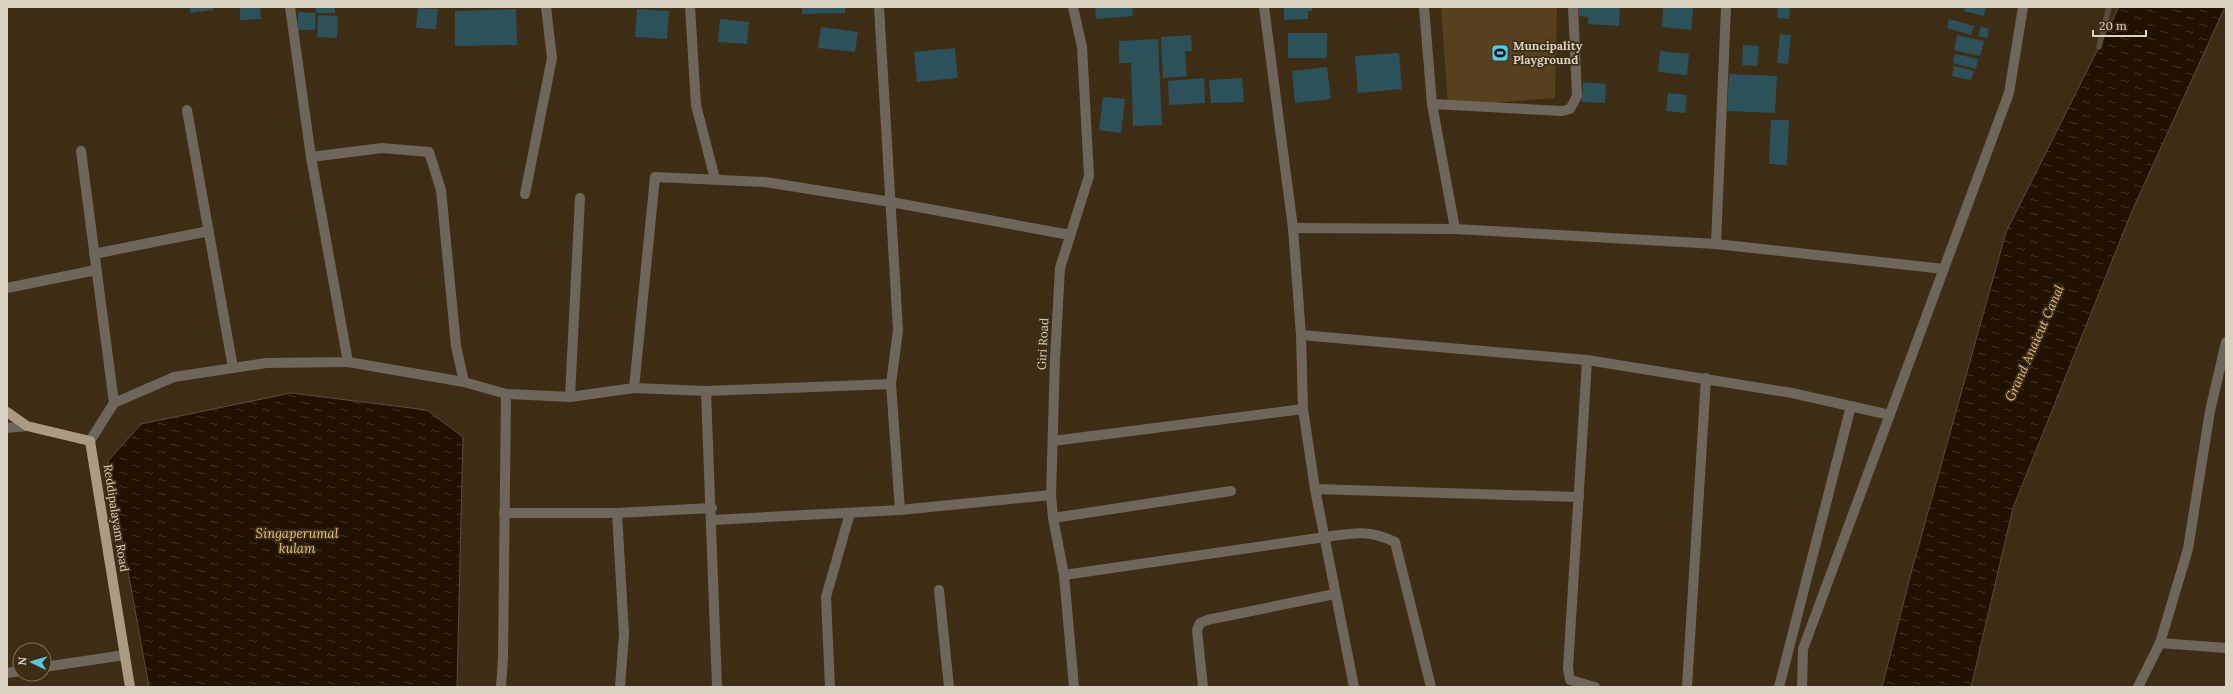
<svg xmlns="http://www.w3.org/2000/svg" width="2233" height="694" font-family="Lora,serif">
<defs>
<pattern id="water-ripples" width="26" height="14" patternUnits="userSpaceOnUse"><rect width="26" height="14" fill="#211200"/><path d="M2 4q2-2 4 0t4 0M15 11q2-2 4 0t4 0" fill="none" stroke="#413424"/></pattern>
</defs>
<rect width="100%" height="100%" fill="#3d2d15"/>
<path fill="#56401d" d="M1441 7H1557L1555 98 1448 106Z"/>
<g fill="url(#water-ripples)" stroke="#594c3b">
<path d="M2119 7H2225L2132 211 2013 508 1971 687H1882L1911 573 2006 232Z"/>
<path d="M291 393 427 410 463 437 457 687H149L108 461 141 424Z"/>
</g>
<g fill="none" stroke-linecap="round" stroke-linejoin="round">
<path stroke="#594c3b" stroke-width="5.5" d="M2099 47 2109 7"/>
</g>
<g fill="#2d515b">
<path d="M190 7H213V10L190 13Z"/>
<path d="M240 7H260L261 19 240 20Z"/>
<rect x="316" y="7" width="19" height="6"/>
<path d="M802 7H845V13L802 14Z"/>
<path d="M1095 7H1132L1133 16 1096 19Z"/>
<path d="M1284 7H1312V11H1308V19L1284 20Z"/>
<path d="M1579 7H1620L1619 26 1588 24V17L1579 16Z"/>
<path d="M1663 7 1693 8 1691 30 1662 27Z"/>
<path d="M1778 7H1790L1789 19 1777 18Z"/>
<path d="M1965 7H1982L1986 8 1984 16 1964 11Z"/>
<path d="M418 8 438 9 436 29 416 28Z"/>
<path d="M516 9 517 45 455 46V11Z"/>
<path d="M637 9 669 11 667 39 635 37Z"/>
<path d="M298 12 316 13 315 30H298Z"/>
<path d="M318 15 338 16 337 38 317 37Z"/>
<path d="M720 19 749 22 747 44 718 42Z"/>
<path d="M1949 19 1974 26 1971 35 1947 28Z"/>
<path d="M821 27 858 32 855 52 818 48Z"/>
<path d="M1981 27 1989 29 1987 38 1978 36Z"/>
<rect x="1288" y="33" width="39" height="25"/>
<path d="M1780 34 1791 35 1788 64 1777 63Z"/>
<path d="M1191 35 1192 51H1185L1187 76 1163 78 1161 37Z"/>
<path d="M1957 35 1984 41 1980 56 1954 50Z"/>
<path d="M1158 39 1162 125 1133 126 1131 63H1119V41Z"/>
<path d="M1743 45 1759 46 1757 66 1742 65Z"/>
<path d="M955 48 958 78 917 82 914 52Z"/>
<path d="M1660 51 1689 54 1687 75 1658 72Z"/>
<path d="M1399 53 1402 89 1358 93 1355 56Z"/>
<path d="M1955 54 1978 59 1976 69 1953 63Z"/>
<path d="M1954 66 1974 71 1971 80 1952 76Z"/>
<path d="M1327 67 1331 99 1295 103 1292 71Z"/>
<path d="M1729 74 1777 76 1775 113 1727 111Z"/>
<path d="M1204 78 1205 103 1169 105 1168 81Z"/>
<path d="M1242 78 1244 102 1211 103 1209 80Z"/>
<path d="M1583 82 1606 84 1605 103 1582 102Z"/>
<path d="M1668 93 1687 95 1685 113 1666 111Z"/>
<path d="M1103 97 1125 99 1121 133 1099 130Z"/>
<path d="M1771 120H1789L1787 165 1769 164Z"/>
</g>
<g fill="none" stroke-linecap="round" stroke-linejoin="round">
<g stroke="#6e665b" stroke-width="10">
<path d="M690 7 696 105 715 179"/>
<path d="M1073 7 1082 47 1089 176 1060 268 1055 359 1051 495 1053 518 1064 575 1074 687"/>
<path d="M1264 7 1293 228 1301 335 1303 409 1315 489 1354 687"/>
<path d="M1424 7 1432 104 1455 229"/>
<path d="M1432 104 1562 111 1570 109 1577 96 1573 7"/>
<path d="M187 110 233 368"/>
<path d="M81 151 114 403"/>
<path d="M311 157 382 148 429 152 441 190 456 346 464 382 506 394 570 397 634 388 706 391 891 384 898 330 879 7"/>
<path d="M525 194 552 58 546 7"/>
<path d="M1293 228 1455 229 1716 244 1726 7"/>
<path d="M1716 244 1944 269"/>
<path d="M94 254 209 231"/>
<path d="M7 288 96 270"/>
<path d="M1301 335 1587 360 1792 393 1890 415"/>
<path d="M1587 360 1568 668 1570 680 1595 687"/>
<path d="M348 362 464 382"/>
<path d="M891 384 900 510 1051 495"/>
<path d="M634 388 655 177 765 182 891 202 1070 235"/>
<path d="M706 391 717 687"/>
<path d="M570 397 580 198"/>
<path d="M7 428 27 426"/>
<path d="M90 441 114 403 174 377 266 363 348 362 311 157 290 7"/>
<path d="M1053 441 1303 409"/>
<path d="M1315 489 1579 497"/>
<path d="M504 513H617L624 634 620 687"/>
<path d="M617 513 712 508"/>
<path d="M1053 518 1231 491"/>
<path d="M712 520 900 510"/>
<path d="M1064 575 1325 537C1354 533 1368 529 1395 542L1431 687"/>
<path d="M939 590 949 687"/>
<path d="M2160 643 2226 648"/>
<path d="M44 667 125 655"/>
<path d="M7 673 20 671"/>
<path d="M501 687 503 658 506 394"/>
<path d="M830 687 826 597 850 513"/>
<path d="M1203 687 1197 630 1200 623 1207 620 1335 594"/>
<path d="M1687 687 1706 378"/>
<path d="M1779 687 1851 406"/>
<path d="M1802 687 1803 649 2009 93 2023 7"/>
<path d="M2138 687 2160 643 2188 549 2210 411 2226 342"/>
</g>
<path stroke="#ab9b84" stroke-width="10" d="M7 412 27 426 90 441 130 687"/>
</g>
<defs>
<g id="stadium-square" transform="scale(0.9)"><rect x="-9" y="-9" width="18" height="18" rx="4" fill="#58c8e4" stroke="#3d2d15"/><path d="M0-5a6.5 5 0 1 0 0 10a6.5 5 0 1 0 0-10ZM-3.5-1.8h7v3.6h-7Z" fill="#111"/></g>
</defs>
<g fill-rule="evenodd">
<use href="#stadium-square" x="1500" y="53"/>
</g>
<g text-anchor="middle" stroke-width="3.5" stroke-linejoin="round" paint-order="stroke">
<g font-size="12" font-weight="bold" fill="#dcd2c4" stroke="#3d2d15" text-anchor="start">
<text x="1513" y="50">Muncipality<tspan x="1513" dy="14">Playground</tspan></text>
</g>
<g font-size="12" fill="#dcd2c4" stroke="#3d2d15">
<text transform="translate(1043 344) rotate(-87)" y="4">Giri Road</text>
<text transform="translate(116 518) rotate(81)" y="4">Reddipalayam Road</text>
</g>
<g font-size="13" font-style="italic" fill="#e6be81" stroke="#3d2d15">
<text transform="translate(2034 343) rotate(-66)" y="5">Grand Anaicut Canal</text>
<text x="297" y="538">Singaperumal<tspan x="297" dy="15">kulam</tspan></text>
</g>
</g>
<rect width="2233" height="694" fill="none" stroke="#dcd2c4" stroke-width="16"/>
<g transform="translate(32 662) rotate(275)"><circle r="19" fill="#3d2d15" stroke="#7d6f5b"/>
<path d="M0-3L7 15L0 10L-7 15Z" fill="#58c8e4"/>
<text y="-6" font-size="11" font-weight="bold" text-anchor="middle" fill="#dcd2c4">N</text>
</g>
<path d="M2093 30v6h53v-6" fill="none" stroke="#dcd2c4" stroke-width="2"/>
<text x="2099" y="30" font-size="12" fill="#dcd2c4" stroke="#3d2d15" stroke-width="3" paint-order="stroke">20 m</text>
</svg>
